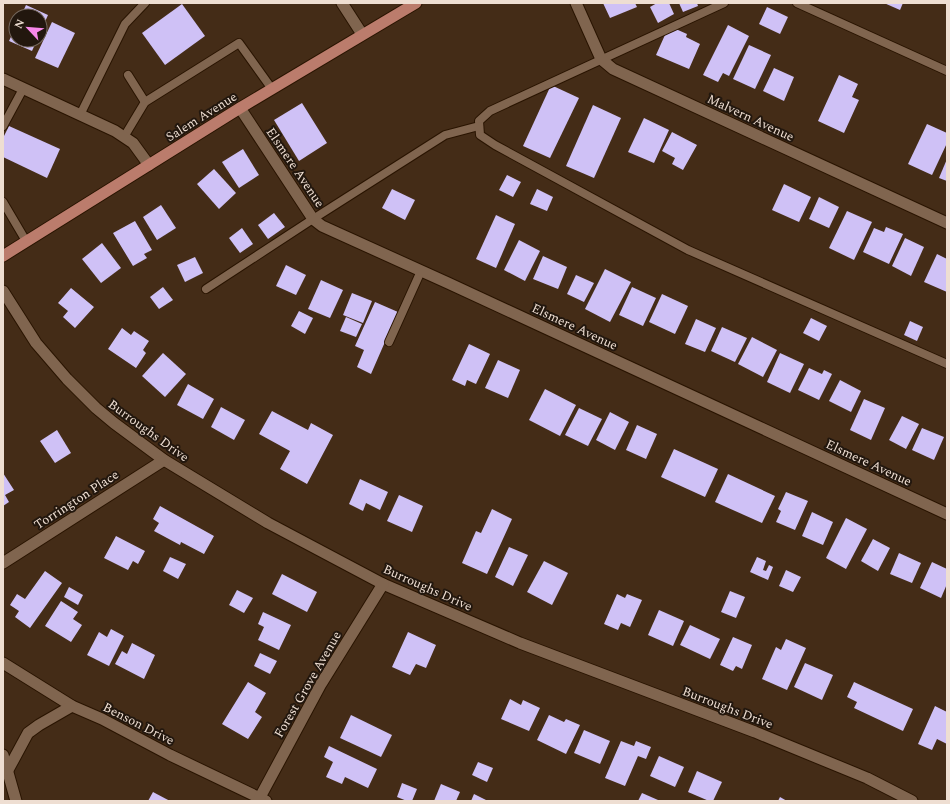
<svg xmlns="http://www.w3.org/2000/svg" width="950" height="804" font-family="Spectral,serif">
<rect width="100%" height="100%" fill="#442c17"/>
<g fill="#cfc1f6">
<path d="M603 3H635L637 7 610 18Z"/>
<path d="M657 3H669L674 14 658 23 650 7Z"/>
<path d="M679 3H697L698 6 683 12Z"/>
<path d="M884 3H903L900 10Z"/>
<path d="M182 4 205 36 165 65 142 33Z"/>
<path d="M26 5 48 15 40 33V16H21Z"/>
<path d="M767 7 788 17 780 34 759 24Z"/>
<path d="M52 22 75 33 58 68 35 58Z"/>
<path d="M728 25 749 36 729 76 723 73 718 82 703 75Z"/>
<path d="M16 26V40H37L32 51 9 41Z"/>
<path d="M669 26 687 34 686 37 700 44 689 69 656 55Z"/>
<path d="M749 45 771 55 755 89 733 79Z"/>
<path d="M774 68 794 77 784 101 763 91Z"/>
<path d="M839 75 858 84 852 97 859 100 844 133 818 121Z"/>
<path d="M551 85 579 98 550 158 523 146Z"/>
<path d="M302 103 327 143 299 161 274 120Z"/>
<path d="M593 105 621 118 594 178 566 166Z"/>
<path d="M644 118 669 130 654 163 628 152Z"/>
<path d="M927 124 947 133V143L932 175 908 164Z"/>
<path d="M9 126 60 149 47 178 3 157V138Z"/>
<path d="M672 132 697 145 683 170 672 164 675 158 662 151Z"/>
<path d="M243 149 259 175 239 188 222 162Z"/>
<path d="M947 159V181L939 178Z"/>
<path d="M214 169 236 193 219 209 197 184Z"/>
<path d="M507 175 521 182 513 197 499 190Z"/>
<path d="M784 184 811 197 799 222 772 210Z"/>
<path d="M392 189 415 200 405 220 382 208Z"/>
<path d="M537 189 553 197 547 211 530 204Z"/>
<path d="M819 197 839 207 829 228 809 219Z"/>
<path d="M161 205 176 228 157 240 143 217Z"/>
<path d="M847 211 872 222 854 260 829 248Z"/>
<path d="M274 213 285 227 268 239 258 225Z"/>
<path d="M496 215 515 224 496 268 476 259Z"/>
<path d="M135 221 152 250 144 254 147 258 133 266 113 233Z"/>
<path d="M886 227 903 234 889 264 863 252 874 228 884 232Z"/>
<path d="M242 228 253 244 240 253 229 238Z"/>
<path d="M905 238 924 247 911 276 892 266Z"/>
<path d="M519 240 540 251 525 281 504 270Z"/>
<path d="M102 243 121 268 101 283 82 259Z"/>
<path d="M937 254 947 259V292L924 282Z"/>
<path d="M543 256 567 267 558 289 533 279Z"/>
<path d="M195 257 203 273 185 282 177 265Z"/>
<path d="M286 265 306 275 296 295 276 286Z"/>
<path d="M605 269 631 282 610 322 585 309Z"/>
<path d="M576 275 594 283 584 302 567 294Z"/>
<path d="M321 280 343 290 330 318 308 309Z"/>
<path d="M163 287 173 300 159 309 150 297Z"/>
<path d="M632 287 656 298 643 326 619 315Z"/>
<path d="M71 288 94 307 75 328 63 317 68 311 58 303Z"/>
<path d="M352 293 372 301 363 323 343 315Z"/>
<path d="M662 294 688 306 675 334 649 322Z"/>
<path d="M375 302 398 312 371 374 357 367 364 350 355 346Z"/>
<path d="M299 311 313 318 305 334 291 326Z"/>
<path d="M346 317 362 324 356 337 340 331Z"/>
<path d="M811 318 827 326 819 341 803 333Z"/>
<path d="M696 319 716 328 705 352 685 344Z"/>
<path d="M910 321 923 327 917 341 904 335Z"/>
<path d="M722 327 747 338 735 362 711 351Z"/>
<path d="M122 328 131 335 134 331 149 341 143 350 146 353 136 368 108 349Z"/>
<path d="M752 337 777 350 763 377 738 364Z"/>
<path d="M469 344 490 354 476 384 467 380 465 386 452 380Z"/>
<path d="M163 353 186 374 165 397 142 376Z"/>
<path d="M780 353 804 364 790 393 767 382Z"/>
<path d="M498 360 520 370 508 398 485 388Z"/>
<path d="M809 368 822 374 824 370 832 374 819 400 798 390Z"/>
<path d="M840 380 861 391 851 412 829 401Z"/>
<path d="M188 384 214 399 203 419 177 405Z"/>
<path d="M545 389 576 405 560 436 529 420Z"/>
<path d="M864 399 885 408 871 440 850 430Z"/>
<path d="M221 407 245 420 234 440 211 427Z"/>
<path d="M579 408 602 419 588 446 565 435Z"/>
<path d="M272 411 308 430 311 423 333 435 307 484 280 469 290 451 259 434Z"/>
<path d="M610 412 629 422 615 450 596 440Z"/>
<path d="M902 416 919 424 906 449 889 440Z"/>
<path d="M637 425 657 434 646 459 626 450Z"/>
<path d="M922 428 944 437 934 460 912 450Z"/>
<path d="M57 430 71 453 55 463 40 441Z"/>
<path d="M674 449 718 469 705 497 661 477Z"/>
<path d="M3 473 14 490 5 495 9 502 3 506Z"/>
<path d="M728 474 775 496 762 523 715 502Z"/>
<path d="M360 479 388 492 380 510 366 503 363 511 349 504Z"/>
<path d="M786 492 808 501 795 530 776 522 781 511 778 509Z"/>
<path d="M399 495 423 506 412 532 387 521Z"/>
<path d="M160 506 214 536 204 554 181 542 180 545 154 531 159 523 153 519Z"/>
<path d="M492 509 512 519 487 574 462 563 476 531 481 533Z"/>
<path d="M812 512 833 522 823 545 802 536Z"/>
<path d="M846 518 867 529 846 569 826 558Z"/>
<path d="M116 536 145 551 138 564 133 561 128 570 104 558Z"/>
<path d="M873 539 890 548 878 571 861 561Z"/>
<path d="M509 547 528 555 513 586 495 577Z"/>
<path d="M899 553 921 563 912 583 890 574Z"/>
<path d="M170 557 186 564 178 579 163 571Z"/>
<path d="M757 557 766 561 763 570 766 571 769 565 773 567 768 580 750 572Z"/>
<path d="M544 561 568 573 552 605 527 592Z"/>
<path d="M932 562 947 569V584L941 598 920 588Z"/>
<path d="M786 570 801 577 793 592 779 586Z"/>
<path d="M45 571 62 583 30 628 15 617 19 611 10 605 17 594 25 599Z"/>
<path d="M282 574 317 592 307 612 272 594Z"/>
<path d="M69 587 83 595 78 605 64 597Z"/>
<path d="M237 590 253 598 244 613 229 605Z"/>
<path d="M730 591 745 597 736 618 721 612Z"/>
<path d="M617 594 625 598 627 594 642 600 630 627 621 623 618 630 604 624Z"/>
<path d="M61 601 78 612 73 619 82 625 71 642 45 626Z"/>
<path d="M659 610 684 621 673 646 648 635Z"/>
<path d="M263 612 291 625 279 650 258 640 264 627 258 624Z"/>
<path d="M690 625 720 639 710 659 680 645Z"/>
<path d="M111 629 124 636 109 666 87 655 99 632 107 637Z"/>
<path d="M408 632 436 645 426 668 416 664 410 675 392 667Z"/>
<path d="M733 637 752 645 742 669 736 666 733 671 720 665Z"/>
<path d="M786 639 806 648 787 690 762 679 776 647 781 650Z"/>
<path d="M132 643 155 655 144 679 115 664 122 651 127 654Z"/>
<path d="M260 653 277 661 270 674 254 666Z"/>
<path d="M805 663 833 675 822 700 794 687Z"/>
<path d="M248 682 266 693 255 712 262 717 248 739 222 724Z"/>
<path d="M854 682 913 709 903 731 854 708 857 702 847 697Z"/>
<path d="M510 699 521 705 523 700 540 708 529 731 501 719Z"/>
<path d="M935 706 947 712V744L937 739 932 750 918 744Z"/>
<path d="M351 715 392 735 381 757 340 738Z"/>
<path d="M549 715 564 722 566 719 580 725 566 754 537 740Z"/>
<path d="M584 730 610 741 600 764 574 753Z"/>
<path d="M621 741 634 746 636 741 651 747 646 759 638 756 625 786 605 778Z"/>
<path d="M329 746 377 769 368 788 345 777 342 784 326 777 333 762 324 757Z"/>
<path d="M659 756 684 767 675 787 650 776Z"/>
<path d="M478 762 493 768 487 782 472 775Z"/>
<path d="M697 771 722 782 713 801H709L688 792Z"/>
<path d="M402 783 417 789 412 801H407L397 797Z"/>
<path d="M441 784 460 792 456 801H434Z"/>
<path d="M153 792 170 801H148Z"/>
<path d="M642 793 658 800 657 801H638Z"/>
<path d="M474 794 488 801H471Z"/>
<path d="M780 797 787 801H778Z"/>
</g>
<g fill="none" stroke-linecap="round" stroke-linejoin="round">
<g stroke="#291401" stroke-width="10">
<g id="service">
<path d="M724 3 490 111 479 121 480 135 495 145 688 250 947 364"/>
<path d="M797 3 947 71"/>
<path d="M128 75 145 102"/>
<path d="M80 115 125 24 145 3"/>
<path d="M3 126 23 89"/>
<path d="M124 137 145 102 239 43 272 89"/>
<path d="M3 202 26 241"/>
<path d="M206 289 313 219 445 135 479 126"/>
<path d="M389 342 421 271"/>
</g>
</g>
<g stroke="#291401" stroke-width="13">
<g id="minor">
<path d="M342 3 362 34"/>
<path d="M576 3 601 59 613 69 947 223"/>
<path d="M3 79 115 131 133 143 149 165"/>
<path d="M240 108 313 219 322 226 448 283 947 514"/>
<path d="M3 291 36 343 67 379 96 408 114 423 164 460 268 523 383 584 520 643 755 732 867 778 912 801"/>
<path d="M3 563 164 460"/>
<path d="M3 663 72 706 102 719 170 755 266 801"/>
<path d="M3 755 16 801"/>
<path d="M8 770 28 733 39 725 72 706"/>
<path d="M258 801 321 684 383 584"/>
</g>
</g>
<g stroke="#291401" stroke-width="13">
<path id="primary" d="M3 256 240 108 416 3"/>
</g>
<use href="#service" stroke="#80654f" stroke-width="8"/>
<use href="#minor" stroke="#80654f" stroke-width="11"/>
<use href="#primary" stroke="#bb7c6c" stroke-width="11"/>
</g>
<g text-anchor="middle" stroke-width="4" stroke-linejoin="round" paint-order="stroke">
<g font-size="13" fill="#eeded2" stroke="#22170e">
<text transform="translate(201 116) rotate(-32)" y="5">Salem Avenue</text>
<text transform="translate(751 117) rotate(25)" y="5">Malvern Avenue</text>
<text transform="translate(296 167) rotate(56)" y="5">Elsmere Avenue</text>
<text transform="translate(575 326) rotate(25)" y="5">Elsmere Avenue</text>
<text transform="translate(149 430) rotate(36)" y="5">Burroughs Drive</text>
<text transform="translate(869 462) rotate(25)" y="5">Elsmere Avenue</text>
<text transform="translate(76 499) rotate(-33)" y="5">Torrington Place</text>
<text transform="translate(428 587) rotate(24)" y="5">Burroughs Drive</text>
<text transform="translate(307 684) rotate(-60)" y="5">Forest Grove Avenue</text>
<text transform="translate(728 707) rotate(21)" y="5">Burroughs Drive</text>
<text transform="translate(139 723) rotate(27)" y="5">Benson Drive</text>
</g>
</g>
<rect width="950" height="804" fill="none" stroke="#eeded2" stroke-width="8"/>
<g transform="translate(28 28) rotate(296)"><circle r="19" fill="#22170e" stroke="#74675c"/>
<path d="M0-3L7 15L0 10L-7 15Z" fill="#f888ea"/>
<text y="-6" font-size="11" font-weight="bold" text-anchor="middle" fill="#eeded2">N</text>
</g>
</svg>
